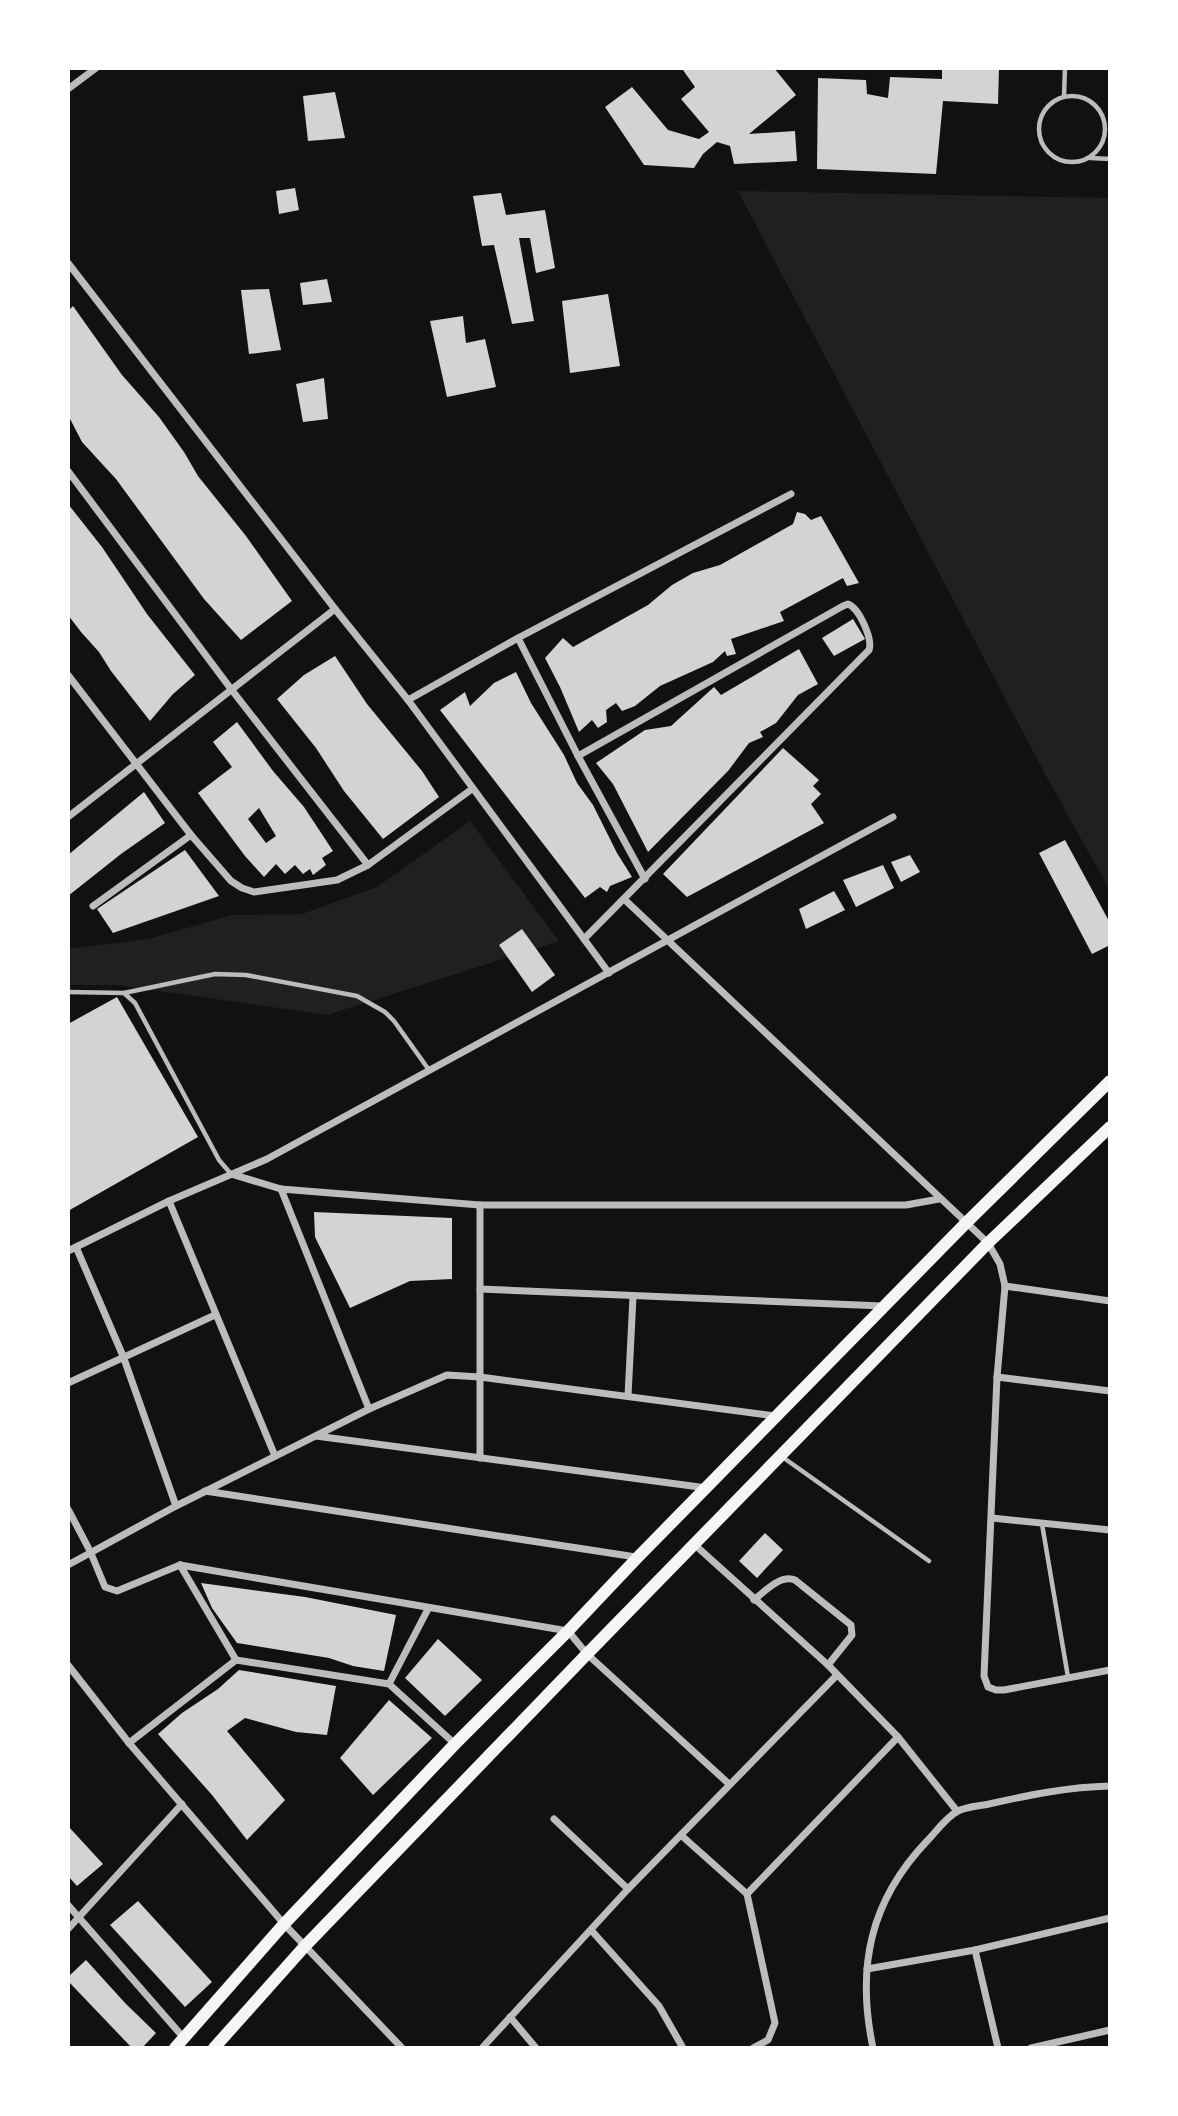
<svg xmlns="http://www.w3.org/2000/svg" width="1178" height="2116" font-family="'DM Sans',sans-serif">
<rect width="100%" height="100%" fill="#111"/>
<g fill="#202020">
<path d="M738 191 1110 198V891L1045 774Z"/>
<path d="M470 821 559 941 327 1015 117 985H68V949L148 939 233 915 302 914 377 887Z"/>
</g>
<g fill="#d3d3d3" fill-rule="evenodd">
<path d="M685 68H774L796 95 749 134 795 131 797 161 734 164 730 146 717 142 703 154 694 168 644 165 605 107 632 87 668 130 699 139 709 132 681 99 695 87 683 70Z"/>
<path d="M942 68H999L998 104 943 101 936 174 817 169 818 78 866 80 867 94 888 98 890 77 942 79Z"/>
<path d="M335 92 345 138 308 141 303 96Z"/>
<path d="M295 188 299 210 279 214 276 191Z"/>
<path d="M501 193 506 215 545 210 555 268 536 273 530 238H519L534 321 512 324 494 245 482 246 473 196Z"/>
<path d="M327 279 332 302 303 305 300 283Z"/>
<path d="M269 289 281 350 249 354 241 290Z"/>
<path d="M608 294 620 366 570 373 562 301Z"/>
<path d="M73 306 122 375 159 417 184 452 198 476 246 536 292 601 241 640 204 599 116 479 82 442 68 415V311Z"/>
<path d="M463 316 466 343 485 339 496 387 447 397 430 321Z"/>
<path d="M324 378 328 419 303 422 296 384Z"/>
<path d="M68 504 102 547 147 614 195 675 173 694 150 721 111 671 99 652 81 632 68 615Z"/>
<path d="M797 512 805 514 811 520 821 516 859 583 847 586 843 578 780 612 784 621 731 639 736 654 727 656 725 651 713 662 660 686 635 706 622 711 616 703 606 710 607 722 598 728 592 720 579 732 560 687 545 658 563 638 573 647 648 605 672 585 693 573 720 565 793 524Z"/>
<path d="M853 619 865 639 834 656 822 638Z"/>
<path d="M799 649 818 684 798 695 776 723 760 732 763 737 749 743 728 771 648 852 613 784 596 763 645 730 671 726 714 687 721 695Z"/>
<path d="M335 656 367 704 422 771 439 797 383 839 344 791 316 748 277 699 304 675Z"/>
<path d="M516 672 531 703 564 755 577 783 593 805 617 853 632 877 610 886 607 892 600 887 585 898 440 710 465 692 470 706 494 683Z"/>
<path d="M237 722 273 771 304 807 333 851 322 858 326 865 313 875 310 869 303 874 295 865 285 874 276 864 264 877 245 856 198 793 232 767 213 742ZM259 808 276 836 266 843 248 819Z"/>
<path d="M783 748 819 780 813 786 821 794 811 804 824 823 687 897 663 874Z"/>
<path d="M144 792 165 823 121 854 68 896V855Z"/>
<path d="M1065 840 1110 923V945L1092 954 1039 853Z"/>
<path d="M185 850 219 896 113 933 97 909Z"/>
<path d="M910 855 920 872 901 882 891 862Z"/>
<path d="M883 865 894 888 856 907 843 880Z"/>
<path d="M834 891 845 910 806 929 799 909Z"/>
<path d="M522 929 555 975 532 992 499 945Z"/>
<path d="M117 997 198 1137 68 1211V1024Z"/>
<path d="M314 1212 452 1218V1279L410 1281 350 1308 315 1237Z"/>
<path d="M765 1533 783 1550 757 1578 739 1561Z"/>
<path d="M201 1583 305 1597 396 1615 384 1671 353 1666 329 1658 237 1643 212 1608Z"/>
<path d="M438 1639 482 1680 445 1716 405 1678Z"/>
<path d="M239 1670 336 1686 327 1735 296 1732 245 1718 227 1731 285 1800 247 1840 212 1795 158 1734 182 1713 218 1689Z"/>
<path d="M389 1700 432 1738 373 1795 340 1758Z"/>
<path d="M68 1826 103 1864 77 1886 68 1876Z"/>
<path d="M138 1901 212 1982 185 2007 110 1925Z"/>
<path d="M86 1960 126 2004 156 2033 142 2048H132L68 1981V1977Z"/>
</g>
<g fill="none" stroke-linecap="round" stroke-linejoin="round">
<g stroke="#bcbcbc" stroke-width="4.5">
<circle cx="1072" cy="129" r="33"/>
<path d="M1064 96 1065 68"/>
<path d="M1090 158 1110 159"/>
<path d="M68 992 124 993 135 1003 219 1160 231 1174"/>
<path d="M124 993 215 974 246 975 357 996 385 1012 394 1021 429 1070"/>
<path d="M781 1456 929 1561"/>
<path d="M1042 1524 1068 1677"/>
</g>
<g stroke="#bcbcbc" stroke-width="7">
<path d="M68 89 96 68"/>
<path d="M68 263 335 609 408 700 609 973"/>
<path d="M68 471 231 689 368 865 337 880 254 892 242 888 231 881 191 835 68 675"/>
<path d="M518 638 578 756 645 879"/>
<path d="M408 700 518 638 791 494"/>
<path d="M578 756 843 606 848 604C859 608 873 639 869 650L584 939"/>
<path d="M68 817 335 609"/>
<path d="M368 865 472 789"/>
<path d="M624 899 988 1243 1000 1264 1005 1286 997 1377 984 1676 988 1687 996 1690H1004L1110 1670"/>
<path d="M93 906 191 835"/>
<path d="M231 1174 281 1189 480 1205H906L939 1199"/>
<path d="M281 1189 369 1409"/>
<path d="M169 1201 275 1456"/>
<path d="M76 1247 123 1356 176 1506"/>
<path d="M68 1251 169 1201 267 1159 893 817"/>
<path d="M1005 1286 1110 1301"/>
<path d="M480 1289 883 1306"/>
<path d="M997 1377 1110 1391"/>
<path d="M68 1383 215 1315"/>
<path d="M628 1396 633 1297"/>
<path d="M316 1436 707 1488"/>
<path d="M480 1458V1205"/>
<path d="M205 1491 636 1557"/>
<path d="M68 1509 90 1551 105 1587 117 1591 180 1565"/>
<path d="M992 1518 1110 1530"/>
<path d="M695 1545 828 1665 898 1737 957 1811"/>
<path d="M68 1565 176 1506 369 1409 447 1375 480 1377 776 1416"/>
<path d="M180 1565 568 1631 587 1654 729 1784"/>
<path d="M180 1565 236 1660 389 1684 455 1744"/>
<path d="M754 1600C765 1591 781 1574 795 1580L851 1625 852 1635 828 1665"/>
<path d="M68 1665 129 1743 284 1924 402 2048"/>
<path d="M389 1684 428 1609"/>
<path d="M129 1743 236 1660"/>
<path d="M554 1819 628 1889"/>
<path d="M682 1836 747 1894"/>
<path d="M68 1905 183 2037"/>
<path d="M68 1929 182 1804"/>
<path d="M591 1930 659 2006 683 2048"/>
<path d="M975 1950 998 2048"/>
<path d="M867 1969 975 1950 1110 1918"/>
<path d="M510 2017 536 2048"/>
<path d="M482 2048 628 1889 837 1675"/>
<path d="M753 2048 768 2040 775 2023 747 1894 898 1737"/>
<path d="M873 2048C856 1967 870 1901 927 1841 936 1832 946 1817 958 1811 966 1807 979 1806 989 1804 1029 1795 1068 1787 1110 1786"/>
<path d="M1031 2048 1110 2030"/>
</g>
<g stroke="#f5f5f5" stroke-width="12">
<path d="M175 2048 284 1924 455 1744 568 1631 637 1558 966 1223 1110 1081"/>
<path d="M214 2048 305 1946 587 1654 988 1243 1110 1127"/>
</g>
</g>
<rect width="1178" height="2116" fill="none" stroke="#ffffff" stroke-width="140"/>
</svg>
